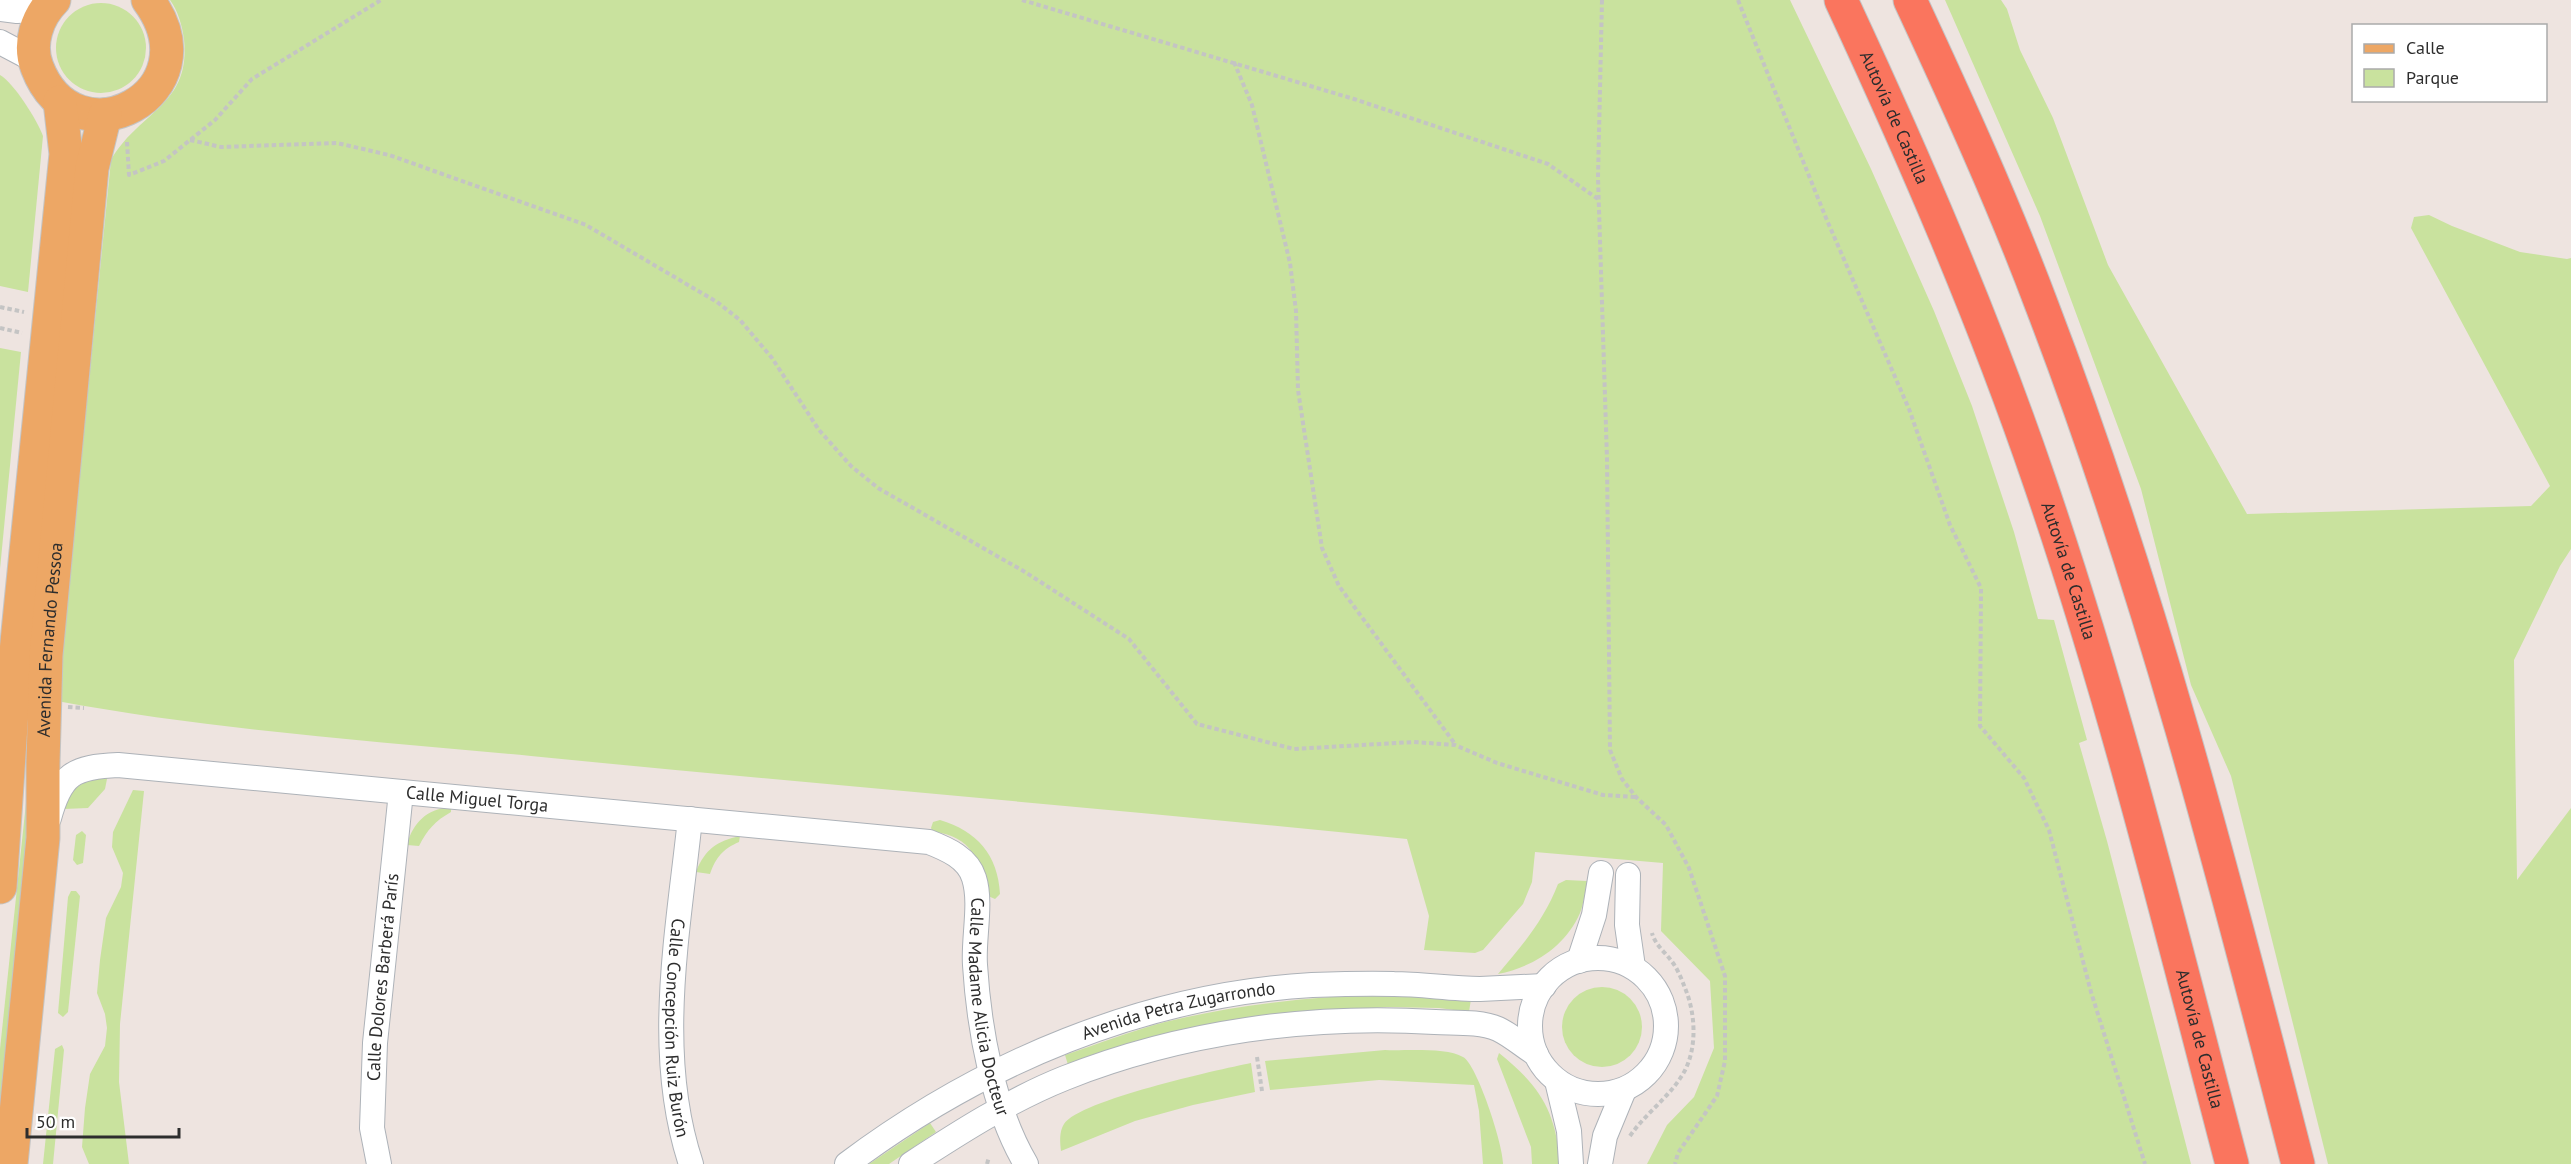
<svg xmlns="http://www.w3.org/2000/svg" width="2571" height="1164" font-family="'PT Sans',sans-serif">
<rect width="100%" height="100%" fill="#eee4e0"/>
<g fill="#c9e29e">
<path d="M170 0H1790L1871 169 1934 311 1972 406 2014 532 2038 619 2054 620 2087 740 2079 743 2107 841 2191 1164H1647L1667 1125 1694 1097 1714 1048 1710 981 1661 931 1663 863 1535 852 1532 882 1523 904 1483 950 1475 953 1424 950 1429 916 1407 839C1115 809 823 785 531 756 373 741 213 730 57 701L111 160C139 111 191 106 184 39 182 25 178 11 170 0Z"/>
<path d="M1945 0H2001L2007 9 2020 50 2053 118 2108 265 2247 514 2531 506 2550 486 2411 228 2414 217 2429 215 2452 226 2520 252 2567 259 2571 258V549L2560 566 2514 660 2517 880 2571 808V1164H2328L2231 776 2191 685 2141 489 2040 216Z"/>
<circle cx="101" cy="48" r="45"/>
<path d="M0 75C14 83 37 120 43 136L28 292 0 286Z"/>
<path d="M0 348 21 352 0 569Z"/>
<path d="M37 738 0 1123V1049L28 784Z"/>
<path d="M108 774 105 789 88 808 64 809C74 783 83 782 108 774Z"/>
<path d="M133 790 144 791 120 1024 119 1082 129 1164H89L82 1147 85 1108 90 1074 105 1046 107 1028 105 1014 97 993 100 960 106 918 121 887 123 873 112 847 113 832Z"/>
<path d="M451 807V812C435 821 427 830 419 846L407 845C413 822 427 809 451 807Z"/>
<path d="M940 820C977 831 998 855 1000 894L995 899 988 896C981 863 972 835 933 832L931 828 933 822Z"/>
<path d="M82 831 86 835 83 863 77 865 73 860 76 835Z"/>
<path d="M740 836 739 842C723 849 716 857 710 874L696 872C705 849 717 841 740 836Z"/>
<path d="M1566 880 1587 881C1585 891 1584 903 1580 913 1565 947 1533 967 1498 974 1522 946 1544 920 1558 884Z"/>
<path d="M71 891H76L80 896 68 1012 63 1017 58 1013 68 897Z"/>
<circle cx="1602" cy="1027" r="40"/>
<path d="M1391 994 1471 999 1469 1012 1439 1008 1387 1007 1276 1015 1069 1068 1065 1055C1098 1044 1131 1031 1165 1022 1239 1004 1315 996 1391 994Z"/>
<path d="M62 1045 64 1050 53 1164H43L55 1049Z"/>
<path d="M1385 1050C1405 1051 1446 1047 1463 1057 1477 1064 1504 1147 1503 1164H1483L1479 1111 1474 1085 1379 1080 1270 1090 1265 1061Z"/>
<path d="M1499 1053C1540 1086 1556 1111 1560 1164H1532L1531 1147 1497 1059Z"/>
<path d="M1251 1063 1255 1092 1193 1105 1135 1121 1061 1151C1060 1142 1059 1132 1064 1124 1080 1100 1217 1070 1251 1063Z"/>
<path d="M930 1123 936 1132 889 1164H869Z"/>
</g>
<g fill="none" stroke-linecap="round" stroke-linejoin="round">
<g stroke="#adb2b8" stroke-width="26">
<g id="minor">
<path d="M0 9 17 11 45 9"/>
<path d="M0 42 34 60"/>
<path id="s1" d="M49 818C61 774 73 767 118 765L929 842C947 849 968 858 974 878 982 903 973 939 975 965 979 1029 993 1108 1026 1164"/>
<path id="s2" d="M690 819C678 933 654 1053 691 1164"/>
<path d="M1628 875 1627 925 1633 967"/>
<circle cx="1598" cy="1026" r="68"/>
<path d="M1579 961 1594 915 1601 873"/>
<path d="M1557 1081 1569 1131 1571 1164"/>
<path id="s3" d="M379 1164 372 1128 375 1043 401 792"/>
<path id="s4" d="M847 1164C982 1063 1143 995 1312 985 1339 984 1367 983 1394 984 1422 984 1451 989 1480 989 1501 988 1522 987 1544 986"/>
<path d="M911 1164C960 1132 1010 1100 1065 1078 1181 1032 1311 1014 1435 1022 1454 1023 1480 1021 1498 1029 1511 1035 1523 1046 1536 1054"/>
<path d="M1600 1164 1605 1136 1624 1090"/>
</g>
</g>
<g stroke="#c4c4c4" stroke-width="35">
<g id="primary">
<path d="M54 0C37 17 28 44 37 67 75 167 217 93 148 0"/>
<path d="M0 887 16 652 66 154 60 102"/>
<path id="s5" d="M11 1164 43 838V763L46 655 92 168 105 115"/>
</g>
</g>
<g stroke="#c4c4c4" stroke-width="35">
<g id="motorway">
<path id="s6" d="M1841 0C1914 157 1983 316 2039 480 2116 704 2172 935 2232 1164"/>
<path d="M1910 0C1957 101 2003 202 2042 306 2149 585 2224 875 2298 1164"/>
</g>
</g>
<g stroke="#c4c4c4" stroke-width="4" stroke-dasharray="4.5 3" stroke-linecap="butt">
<path d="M1022 0 1354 99 1548 164 1598 199"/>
<path d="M1602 0 1598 178 1607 459 1610 750 1622 779 1636 797 1666 825 1689 868 1725 976V1061L1717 1096 1678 1153 1675 1164"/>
<path d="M1738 0 1826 218 1909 409 1950 525 1981 588 1980 726 2024 778 2049 830 2091 992 2145 1164"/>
<path d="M1234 62 1252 105 1290 263 1296 311 1298 390 1322 548 1339 586 1455 744"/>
<path d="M190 140 221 147 337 143 389 155 586 225 717 302 740 320 772 358 819 430 851 466 878 488 1025 572 1129 639 1197 724 1294 749 1414 742 1455 745 1497 763 1603 795 1636 797"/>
<path d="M127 142 129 175 164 161 215 120 252 79 381 0"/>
<path d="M0 307 24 312"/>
<path d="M0 328 22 333"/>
<path d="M68 707 84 708"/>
<path d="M1257 1057 1262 1091"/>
<path d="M1630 1136C1645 1114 1667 1099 1681 1077 1698 1052 1696 1014 1685 988 1682 980 1678 970 1673 963 1666 953 1655 945 1652 933"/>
<path d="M987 1164 989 1157"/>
</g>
<use href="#minor" stroke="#fff" stroke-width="24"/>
<use href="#primary" stroke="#eda765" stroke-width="33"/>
<use href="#motorway" stroke="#fa755e" stroke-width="33"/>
</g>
<g text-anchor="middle" stroke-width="4.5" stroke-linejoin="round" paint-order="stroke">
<g font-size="18" fill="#2d2d2d" stroke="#fff">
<text dy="6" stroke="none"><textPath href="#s6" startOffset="129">Autovía de Castilla</textPath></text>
<text dy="6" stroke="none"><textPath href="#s6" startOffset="615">Autovía de Castilla</textPath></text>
<text dy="6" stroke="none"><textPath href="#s5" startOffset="526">Avenida Fernando Pessoa</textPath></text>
<text dy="6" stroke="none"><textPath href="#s1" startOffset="458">Calle Miguel Torga</textPath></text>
<text dy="6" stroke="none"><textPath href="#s3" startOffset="188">Calle Dolores Barberá París</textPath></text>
<text dy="6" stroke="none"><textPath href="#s1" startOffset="1102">Calle Madame Alicia Docteur</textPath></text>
<text dy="6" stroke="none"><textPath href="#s4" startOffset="369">Avenida Petra Zugarrondo</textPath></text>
<text dy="6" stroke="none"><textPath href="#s2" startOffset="210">Calle Concepción Ruiz Burón</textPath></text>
<text dy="6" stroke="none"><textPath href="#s6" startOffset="1101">Autovía de Castilla</textPath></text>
</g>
</g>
<rect x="2352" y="24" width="195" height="78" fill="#ffffff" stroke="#ababab" stroke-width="1.5"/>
<rect x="2364" y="44" width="30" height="9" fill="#eda765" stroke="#ababab" stroke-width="1.5"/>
<text x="2406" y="54" font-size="18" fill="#2d2d2d">Calle</text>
<rect x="2364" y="69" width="30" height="18" fill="#c9e29e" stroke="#ababab" stroke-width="1.5"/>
<text x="2406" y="84" font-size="18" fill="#2d2d2d">Parque</text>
<path d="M27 1128v9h152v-9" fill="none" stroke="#2d2d2d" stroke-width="3"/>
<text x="36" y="1128" font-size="18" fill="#2d2d2d" stroke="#ffffff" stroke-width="4.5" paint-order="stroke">50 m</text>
</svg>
